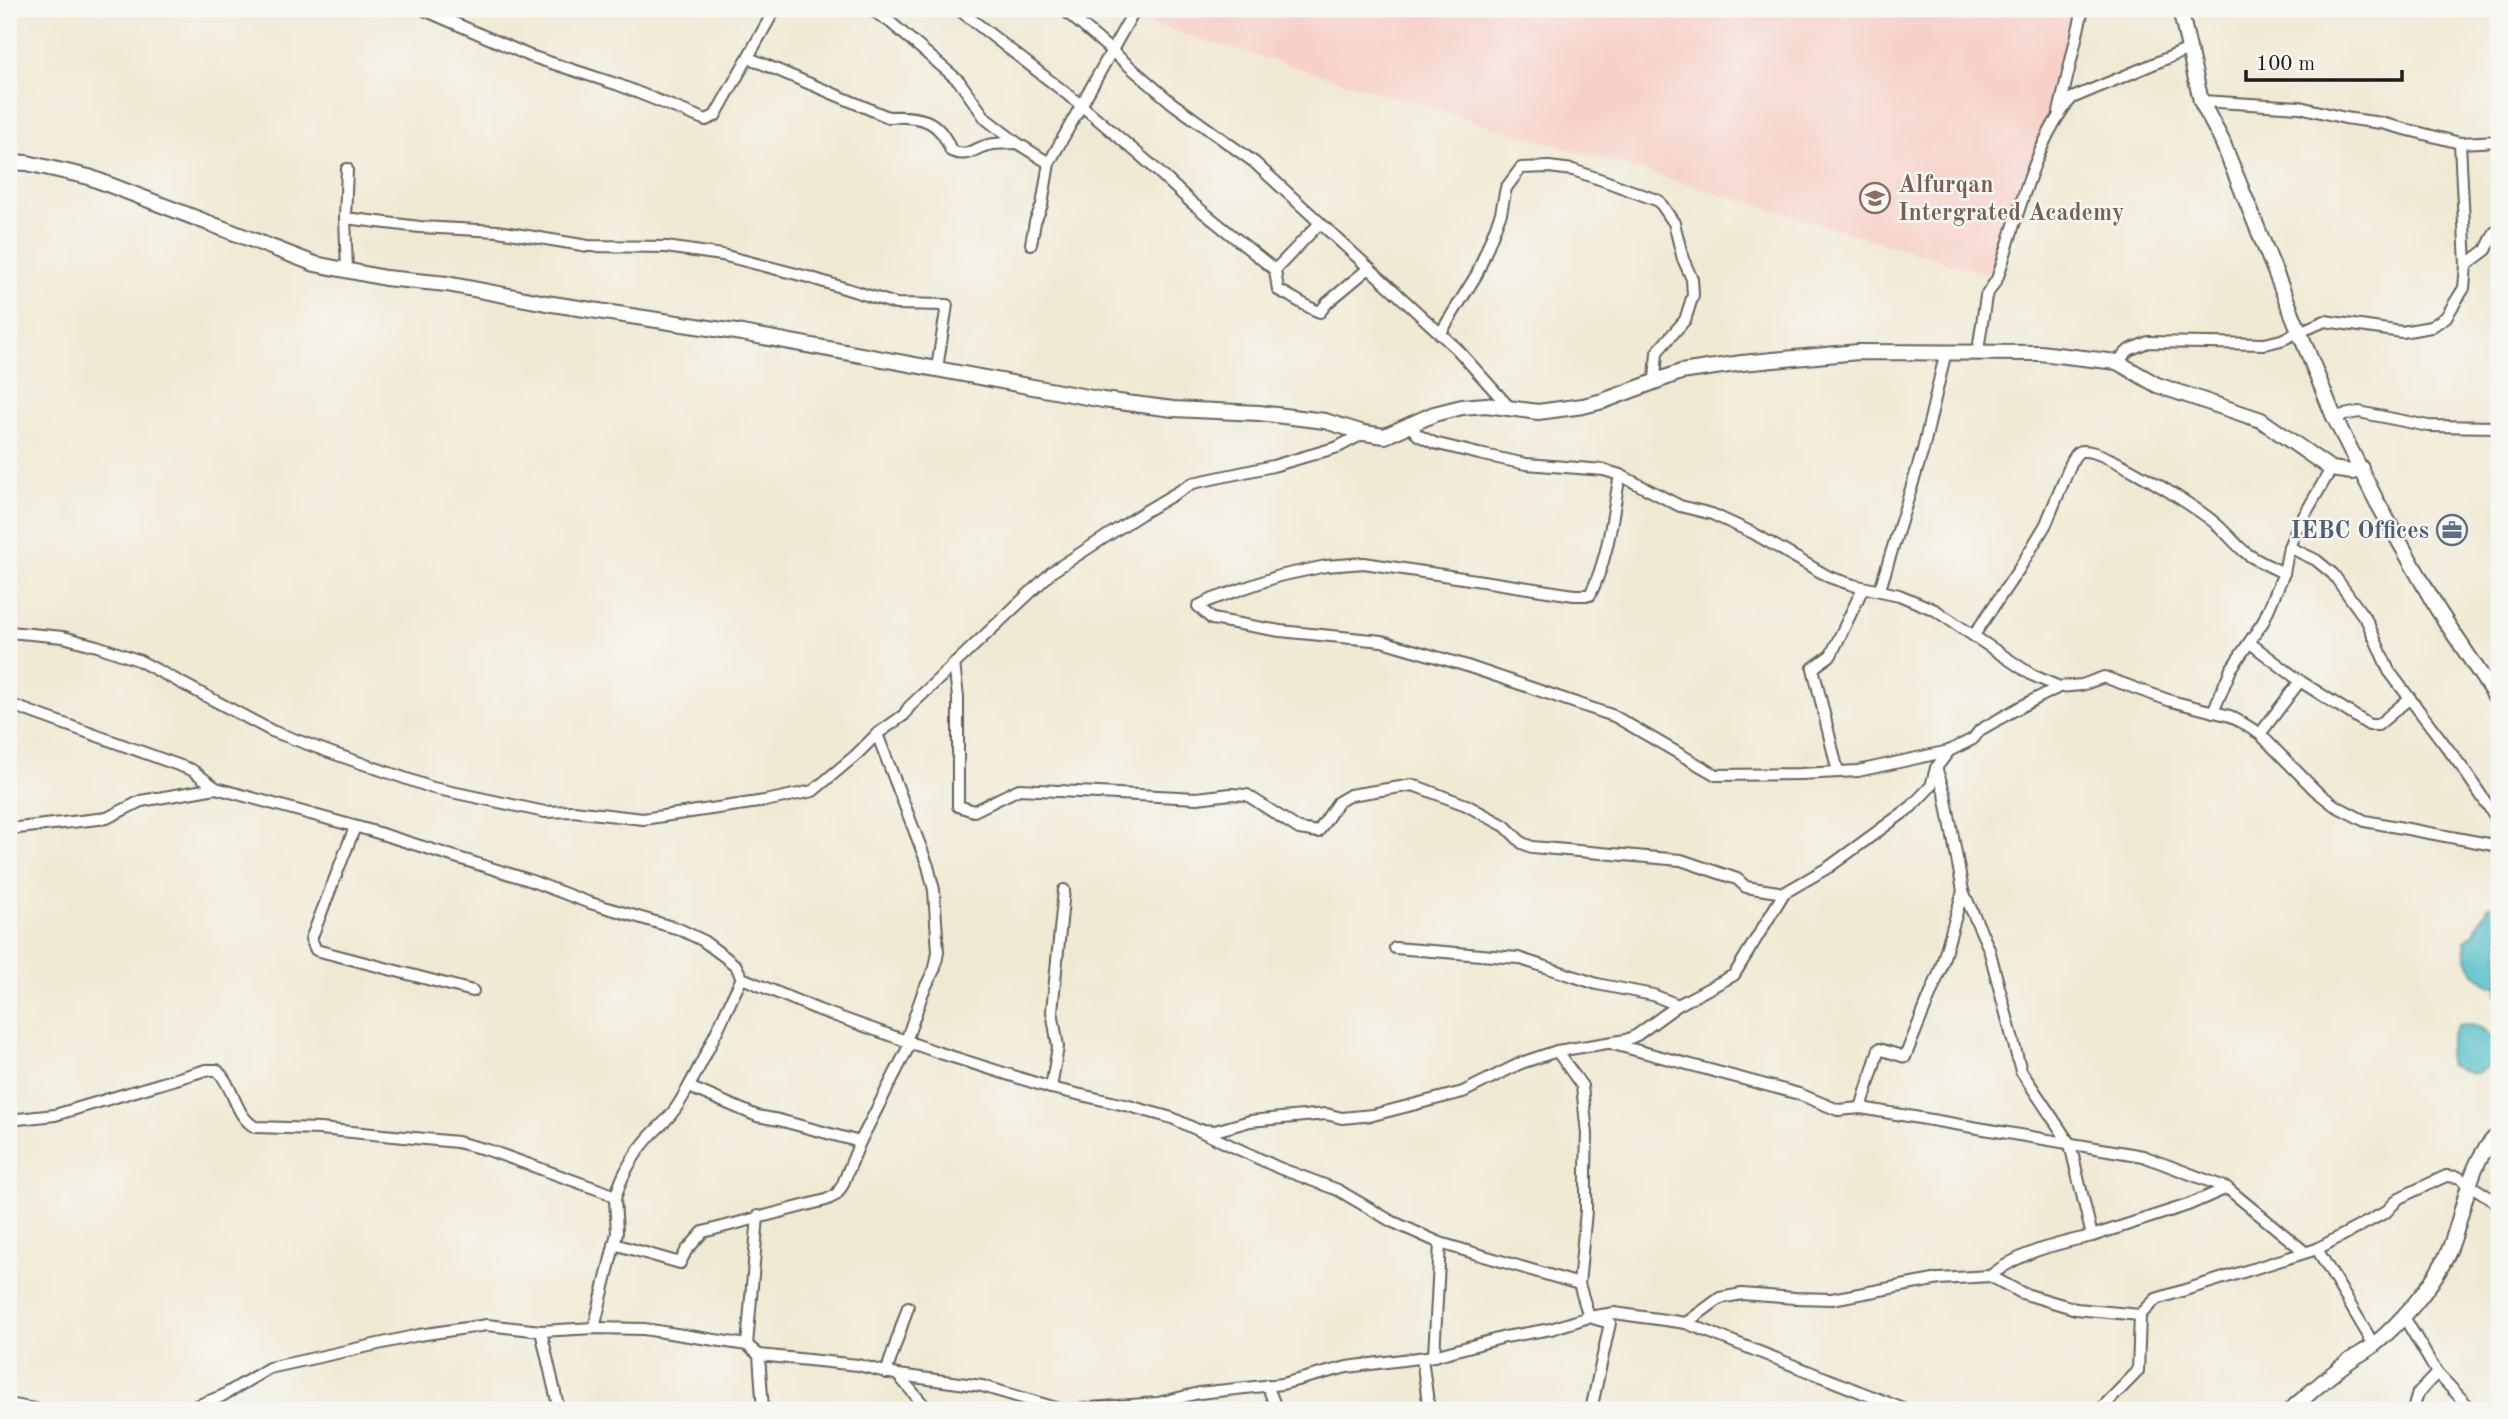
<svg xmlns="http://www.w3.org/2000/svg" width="2508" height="1419" font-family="'Old Standard TT',serif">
<rect width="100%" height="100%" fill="#f6f6f2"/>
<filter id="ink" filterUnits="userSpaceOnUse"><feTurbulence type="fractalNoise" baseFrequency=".0143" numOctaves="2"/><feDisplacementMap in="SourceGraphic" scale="14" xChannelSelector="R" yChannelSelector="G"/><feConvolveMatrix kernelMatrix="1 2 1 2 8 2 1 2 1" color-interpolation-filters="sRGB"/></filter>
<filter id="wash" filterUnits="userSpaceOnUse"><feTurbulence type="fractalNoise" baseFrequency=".00686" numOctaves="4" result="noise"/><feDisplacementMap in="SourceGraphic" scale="28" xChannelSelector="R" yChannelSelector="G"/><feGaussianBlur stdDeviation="1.57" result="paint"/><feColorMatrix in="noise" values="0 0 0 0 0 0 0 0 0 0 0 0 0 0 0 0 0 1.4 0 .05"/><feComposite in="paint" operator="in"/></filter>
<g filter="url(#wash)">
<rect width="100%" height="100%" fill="#f0e9d3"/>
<path fill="#f7d1c9" d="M1146 9H2078L2049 121 1988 274 1140 21Z"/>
<g fill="#51bfc6" stroke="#366e71" stroke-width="2">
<path d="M2488 906 2499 907V995L2497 994V985L2491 986C2471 972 2466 965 2465 941L2474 933Z"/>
<path d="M2468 1024 2481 1028 2496 1040 2499 1037V1061L2475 1074 2450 1066C2446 1050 2449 1039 2458 1025Z"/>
</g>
</g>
<g filter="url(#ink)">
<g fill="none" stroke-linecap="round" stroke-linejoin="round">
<g stroke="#66645c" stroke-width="14">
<g id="minor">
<path d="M422 9 530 56 619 85 706 120 715 116 775 9"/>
<path d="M870 9 890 22 959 81 986 119 1017 143 1049 163"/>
<path d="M958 9 1081 105 1149 163 1192 203 1275 270 1278 290C1290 295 1311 310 1320 312L1327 303 1369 268"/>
<path d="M1063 9 1172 103 1254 162 1456 348 1510 408"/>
<path d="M749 58 888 117C920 116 939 118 951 151 967 158 973 149 988 145 997 143 1008 143 1017 143"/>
<path d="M2201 101 2300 107 2345 118 2381 123 2460 143 2499 141"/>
<path d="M2059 112 2083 9"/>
<path d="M345 218 420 227 498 231 588 246 666 247 722 255 808 277 896 304 947 305 937 368"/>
<path d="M1031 244 1035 222 1042 205 1049 163 1135 9"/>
<path d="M2466 265 2486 250 2495 232 2499 231"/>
<path d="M347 270 345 218 347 169"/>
<path d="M1275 270 1320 223"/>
<path d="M1440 334 1477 274 1501 213 1506 188 1521 168 1549 167 1573 170 1605 181 1659 201 1674 223 1683 259 1692 279 1693 295 1685 320 1657 352 1655 380"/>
<path d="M1978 351 1986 296 1997 279C2015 226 2035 139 2072 98L2189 49"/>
<path d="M2117 362 2129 350 2148 342 2265 344 2281 340 2325 321 2402 332 2431 327 2446 317 2464 288 2466 265 2460 143"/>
<path d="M2334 417 2359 412 2428 426 2499 427"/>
<path d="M1409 424 1418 435 1434 443 1479 454 1526 464 1604 470 1620 475 1680 506 1712 514 1753 533 1829 577 1853 585 1899 595 1935 610 2032 675 2059 687 2082 685 2104 677 2171 701 2230 716 2244 724 2260 734 2315 790 2334 805 2365 821 2499 846"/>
<path d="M1620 475C1612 516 1609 557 1590 595H1574L1364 563 1326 566 1279 576 1213 599 1198 606 1212 619 1280 631 1382 641 1464 665 1614 716 1716 775 1801 774 1858 771 1949 751"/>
<path d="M2289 547 2316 560 2333 574 2367 621 2389 671 2464 770 2499 822"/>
<path d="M1880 589 1923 450 1946 351"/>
<path d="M9 632 63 637 97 646 138 660 272 731 329 752 433 788 545 812 573 811 643 819 765 801 813 791 856 755 877 734 904 715 909 707 1053 571 1144 512 1193 483 1273 466 1338 447 1364 433"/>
<path d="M1974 635 2019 569 2046 524 2072 461C2075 456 2077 451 2083 451 2105 449 2196 507 2215 523 2226 532 2235 544 2246 553 2257 561 2271 567 2284 573"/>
<path d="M2250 643 2300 681 2369 725H2378L2410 698"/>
<path d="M954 664 958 697V806L974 811 1019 789 1197 798 1231 794 1247 795 1299 829 1318 832 1338 802 1350 795 1413 785 1466 805 1505 826 1522 843 1532 847 1681 860 1737 879 1746 887 1784 893"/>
<path d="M9 704 192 770 216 788 372 831 529 880 587 902 679 929 702 940 725 957 736 966 742 978 819 1010 937 1052 1051 1088 1129 1106 1172 1118 1279 1168 1338 1190 1391 1221 1440 1243 1579 1284"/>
<path d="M2213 712 2231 669 2263 622 2284 573 2289 547 2297 528 2331 469"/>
<path d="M877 734 928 866 934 890 938 952 935 968 923 992 906 1041"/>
<path d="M2260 734 2300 681"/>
<path d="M1936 768 1945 794 1963 891 1989 949 2021 1071 2070 1144 2092 1236C2055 1244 2020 1252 1990 1276"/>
<path d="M1838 772 1813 668 1831 655 1863 588"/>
<path d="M355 827 311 939 316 950 473 991"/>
<path d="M9 829 107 818 141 801 216 788"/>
<path d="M1395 948 1518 958 1597 984 1653 995 1678 1005"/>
<path d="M1613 1044 1799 1094 1838 1110 1861 1108 2143 1156 2227 1188 2305 1252"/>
<path d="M1557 1051 1582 1086 1587 1134 1586 1170V1211L1579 1284 1589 1317 1610 1323 1591 1410"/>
<path d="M689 1087 757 1116 779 1120 860 1142"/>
<path d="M1051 1088 1058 1047 1052 1011 1064 890"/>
<path d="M1861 1108 1879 1049 1905 1057 1940 971 1963 891"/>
<path d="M9 1120 55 1115 206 1070H217C234 1086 234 1115 255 1127L320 1129 457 1142 488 1150 608 1193 615 1199 617 1233 594 1328"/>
<path d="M1202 1130 1215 1131 1250 1121 1326 1114 1342 1118 1373 1115 1463 1092 1521 1063 1557 1051 1626 1040 1637 1035 1678 1005 1734 975 1784 893 1829 867 1911 807 1931 786 1936 768 1949 751 1973 739 1980 730 2020 707 2059 687"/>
<path d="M615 1199C622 1173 634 1153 653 1133 663 1123 669 1119 678 1105 703 1065 721 1020 742 978"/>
<path d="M2092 1236 2188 1205 2227 1188"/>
<path d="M614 1244 680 1263 686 1251 703 1232 826 1200 836 1195 842 1186 860 1142 911 1042"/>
<path d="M2317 1249 2374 1345"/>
<path d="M2404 1317 2437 1373 2418 1393 2413 1410"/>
<path d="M1686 1323 1720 1298 1742 1294 1795 1298 1832 1299 1939 1279 1990 1276 2022 1293 2076 1309 2140 1315 2156 1299 2317 1249 2386 1212 2399 1198 2446 1176 2458 1177 2499 1204"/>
<path d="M541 1331 559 1410"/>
<path d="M747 1345 758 1216"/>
<path d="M759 1355 763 1410"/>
<path d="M1434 1356 1440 1243"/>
<path d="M1422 1358 1429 1410"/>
<path d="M886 1373 908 1307"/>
<path d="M2437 1373 2472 1410"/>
<path d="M898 1375 928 1410"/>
<path d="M1267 1385 1277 1410"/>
<path d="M9 1404 40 1410"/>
<path d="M186 1410 222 1396 269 1368 419 1335 487 1325 541 1331 594 1328 644 1329 747 1345 759 1355 858 1365 898 1375 982 1386 1063 1410 1158 1403 1199 1393 1282 1384 1347 1367 1434 1356 1505 1337 1551 1329 1589 1317 1614 1313 1686 1323 1906 1410"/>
<path d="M2100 1410 2138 1371 2140 1315"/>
</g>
</g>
<g stroke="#66645c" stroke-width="18">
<g id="tertiary">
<path d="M2180 9 2201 101 2222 141 2334 417 2377 502 2438 610 2499 702"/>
<path d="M9 162 27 163 89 177 315 264 385 278 447 284 546 303 742 333 1103 400 1173 409 1259 413 1325 421 1364 433 1385 436 1434 414 1462 407 1486 405 1538 412 1583 406 1603 401 1681 372 1742 363 1858 352 2040 353 2117 362 2157 385 2261 420 2331 469 2352 472 2361 468"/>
<path d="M2290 1410C2309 1394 2328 1376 2348 1362 2357 1355 2367 1351 2375 1344 2400 1323 2429 1290 2444 1261 2464 1225 2465 1161 2499 1134"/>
</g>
</g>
<use href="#minor" stroke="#fff" stroke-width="10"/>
<use href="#tertiary" stroke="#fff" stroke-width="14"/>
</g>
</g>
<defs>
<g id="school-ring" transform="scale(1.575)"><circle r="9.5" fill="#f6f6f2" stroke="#8d6e63" stroke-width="1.5"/><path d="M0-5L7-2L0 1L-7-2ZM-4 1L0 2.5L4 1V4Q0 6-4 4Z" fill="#8d6e63"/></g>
<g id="office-ring" transform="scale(1.575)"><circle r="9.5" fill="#f6f6f2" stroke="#5c6f8a" stroke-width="1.5"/><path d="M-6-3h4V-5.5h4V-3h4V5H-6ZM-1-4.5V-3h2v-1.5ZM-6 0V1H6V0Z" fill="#5c6f8a"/></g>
</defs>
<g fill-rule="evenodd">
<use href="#school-ring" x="1875" y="198"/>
<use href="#office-ring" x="2452" y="530"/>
</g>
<g text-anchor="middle" stroke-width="5" stroke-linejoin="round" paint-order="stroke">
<g font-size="24" font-weight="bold" fill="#785e54" stroke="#f6f6f2" text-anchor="start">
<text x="1898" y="192">Alfurqan<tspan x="1898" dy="28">Intergrated Academy</tspan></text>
</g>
<g font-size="24" font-weight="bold" fill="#4e5e75" stroke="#f6f6f2" text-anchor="end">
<text x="2429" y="538">IEBC Offices</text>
</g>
</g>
<rect width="2508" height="1419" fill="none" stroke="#f6f6f2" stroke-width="35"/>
<path d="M2246 70v10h156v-10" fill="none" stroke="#1c1c1c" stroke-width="3.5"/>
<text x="2256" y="70" font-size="21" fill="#1c1c1c" stroke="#f6f6f2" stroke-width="5" paint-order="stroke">100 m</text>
</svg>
